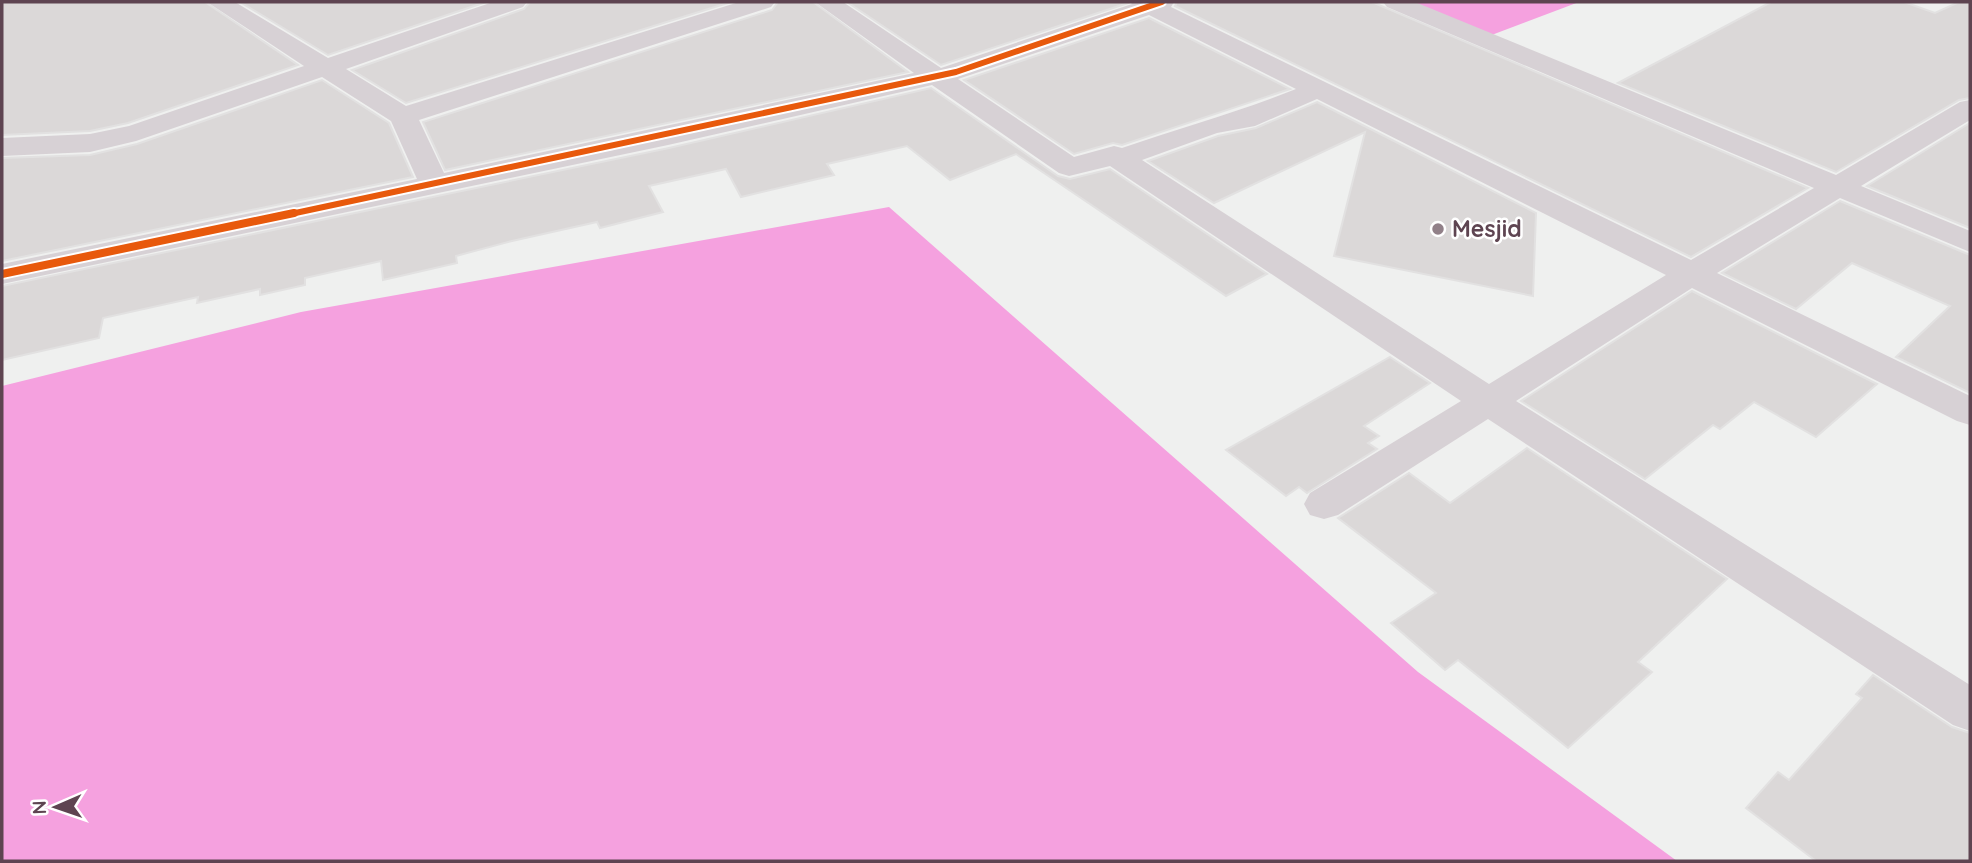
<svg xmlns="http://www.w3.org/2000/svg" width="1972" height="863" font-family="Quicksand,sans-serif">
<rect width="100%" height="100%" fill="#eff0ef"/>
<g fill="#f5a1df">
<path d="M1407 2H1579L1489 36Z"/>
<path d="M889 207 1418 672 1677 861H2V386L301 312Z"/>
</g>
<g fill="#dbd8d8" stroke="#e2e1e1" stroke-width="2">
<path d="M2 2H205L298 65 128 123 90 131 2 135Z"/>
<path d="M240 2H486L328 55Z"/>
<path d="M530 2H731L406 103 352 70 524 9Z"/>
<path d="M778 2H813L908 72 445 170 423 122 772 10Z"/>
<path d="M847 2H1127L1128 3 941 65Z"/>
<path d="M1177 2H1372L1808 188 1691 257 1175 6Z"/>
<path d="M1771 2H1904L1935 13 1959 2H1970V98L1959 100 1836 172 1618 83Z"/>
<path d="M1149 18 1290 89 1122 145 1113 143 1074 154 964 80Z"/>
<path d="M322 80 389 123 413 177 2 261V158L90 155 137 144Z"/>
<path d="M931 88 1058 176 1070 179 1110 169 1267 274 1226 296 1016 154 950 180 907 146 827 164 834 175 741 197 726 169 649 186 663 212 600 228 597 222 512 241 456 256 457 263 383 280 381 261 305 278V285L260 295V289L197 303 198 297 103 318 99 338 2 360V286L669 148Z"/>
<path d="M1317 102 1536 213 1533 296 1334 256 1365 132 1214 203 1148 161 1218 136 1256 128Z"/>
<path d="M1970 123V228L1867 186Z"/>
<path d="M1840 201 1970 255V393L1896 357 1950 306 1852 263 1796 309 1722 273Z"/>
<path d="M1692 291 1877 384 1816 437 1754 402 1720 429 1713 425 1645 479 1521 401Z"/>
<path d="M1390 357 1430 383 1364 426 1379 436 1368 443 1377 449 1307 493 1299 487 1286 496 1226 450Z"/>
<path d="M1527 448 1727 579 1638 662 1652 672 1568 748 1458 660 1445 670 1391 623 1436 593 1338 518 1409 473 1450 503Z"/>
<path d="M1873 675 1952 727 1970 733V861H1816L1746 808 1778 772 1789 780 1862 698 1856 694Z"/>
</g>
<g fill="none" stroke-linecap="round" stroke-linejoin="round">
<path fill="#d7d1d5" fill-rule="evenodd" d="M207 2H235L328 58 493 2H527L523 7 346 69 406 106 739 2H775L771 7 419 120 444 173 914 73 815 2H843L941 68 1132 4 1130 2H1174L1171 7 1691 260 1814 188 1387 7 1383 2H1415L1836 175 1960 102 1970 100V120L1861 186 1970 231V252L1840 198 1717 273 1970 396V425L1957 421 1692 288 1516 401 1970 685V731L1953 725 1488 419 1338 515 1324 519 1310 515 1304 504 1310 493 1461 401 1110 166 1069 176 1059 173 932 85 668 145 2 284V264L417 179 391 121 322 77 136 141 90 152 2 156V138L90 134 129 126 304 66ZM1149 15 1296 89C1239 112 1180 128 1122 148L1114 146 1074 157 958 79ZM1317 99 1666 275 1489 384 1142 160 1217 133 1255 126Z"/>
<g stroke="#fff" stroke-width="10">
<path id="cycleway-far1" d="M286 215 956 72 1162 2"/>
</g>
<g stroke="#fff" stroke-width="12">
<path id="cycleway" d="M2 274 294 213"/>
</g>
<use href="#cycleway-far1" stroke="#e8590c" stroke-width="6"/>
<use href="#cycleway" stroke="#e8590c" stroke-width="8"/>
</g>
<circle fill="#918088" stroke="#fff" stroke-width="2.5" cx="1438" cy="229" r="7"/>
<g text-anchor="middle" stroke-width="5" stroke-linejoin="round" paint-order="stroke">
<g font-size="23" font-weight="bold" fill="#5e4451" stroke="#fff" text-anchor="start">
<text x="1452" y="237">Mesjid</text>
</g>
</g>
<rect width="1972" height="863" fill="none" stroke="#5e4451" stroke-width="7"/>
<g transform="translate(56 807) rotate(268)" stroke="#ffffff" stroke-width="5" paint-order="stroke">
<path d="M0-5L12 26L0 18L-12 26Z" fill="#5e4451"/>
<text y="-10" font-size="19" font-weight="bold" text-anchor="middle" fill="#5e4451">N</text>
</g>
</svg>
